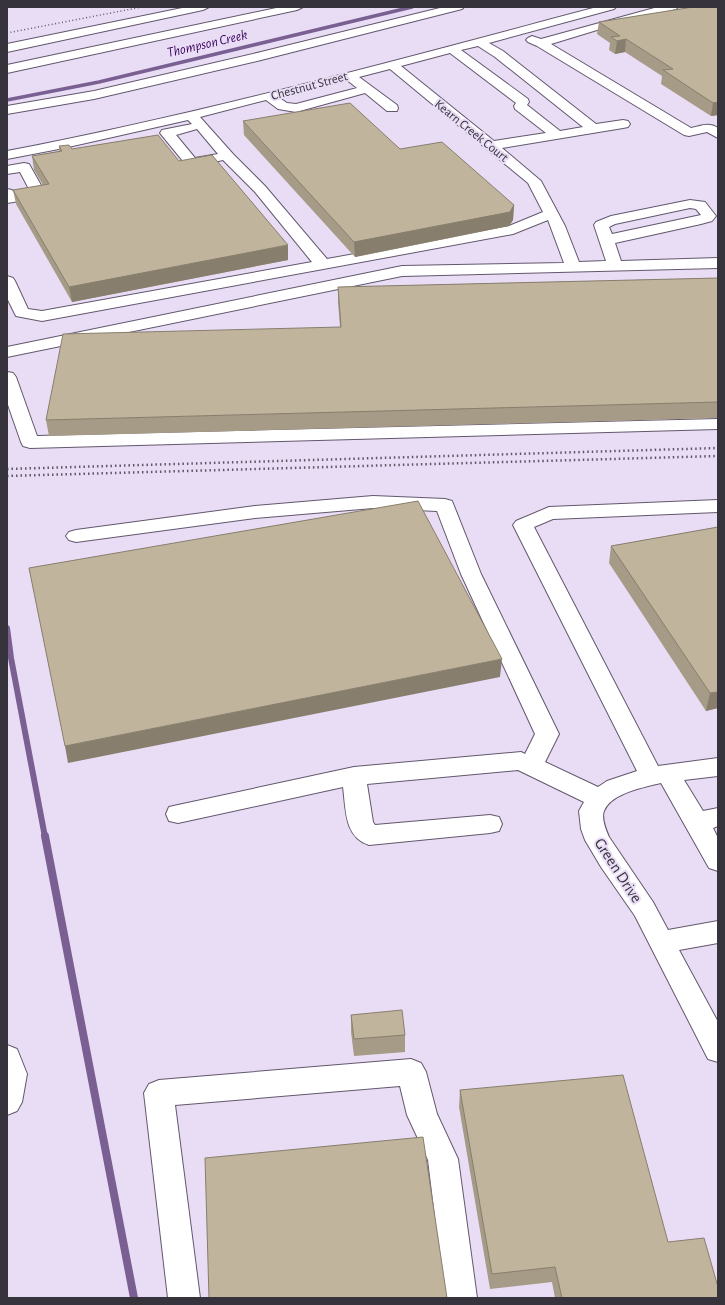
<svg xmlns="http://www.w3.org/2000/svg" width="725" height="1305" font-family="'Alegreya Sans',sans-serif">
<rect width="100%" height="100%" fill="#e9ddf6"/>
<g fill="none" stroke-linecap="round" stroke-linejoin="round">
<path stroke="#7a6092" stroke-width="3.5" d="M7 100 99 82 412 7"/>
<path stroke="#7a6092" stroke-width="6" d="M7 628 11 658 45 837"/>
<path stroke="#7a6092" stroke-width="8" d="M45 836 134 1298"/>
<g stroke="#62576c" stroke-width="2">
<g id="minor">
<path d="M187 7H209L203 10 7 52V44Z"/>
<path d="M281 7H303L297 10 7 73V65Z"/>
<path d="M444 7H464L462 9 261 60 94 99 7 114V106L94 91 261 52Z"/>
<path d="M597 7H616L614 9 489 43 503 51 596 124 623 120 628 121 630 124 628 127 623 128 502 148 541 181 565 226 579 262 606 261 594 225 596 222 611 216 690 200 705 202 716 216 712 221 701 224 615 243 621 261 718 258V268L402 276 7 357V347L402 266 564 263 548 220 513 234 42 321 16 316 7 298V276L13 278 15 281 28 309 42 311 312 262 255 192 223 160 192 167 187 166 160 133 162 130 192 124 188 120 64 148 7 159V151C206 113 401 59 597 7ZM478 46 495 57 583 127 560 131 527 105 529 102 528 99 461 50ZM450 53 516 103 514 106 515 109 546 133 494 141 401 66ZM390 69 528 183 543 212 509 226 327 259 265 186 233 154 200 117 266 100 278 109 296 112 365 93 387 111H397L398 108 397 105 359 77ZM347 80 357 88 296 104 287 103 278 97ZM197 129 218 154 195 158 176 135ZM690 208 696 209 701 215 612 234 609 227 615 224Z"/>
<path d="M658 7H678L676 9 620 23 551 44 691 128C701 126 709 122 718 128V138L707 132 689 136 684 135 537 46 528 42 526 40 528 38 532 36 541 39Z"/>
<path d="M24 163 29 164 46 194 44 197 39 198 7 203V189L12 190 15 194 30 191 20 172 7 174V166Z"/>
<path d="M7 372 13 373 16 377 37 436 718 419V429L30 448 23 446 21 442 7 402Z"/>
<path d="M373 496 445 499 452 501 481 574 559 734 545 762 598 787 607 781 637 771 513 525 516 521 549 507 718 500V512L553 519 534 527 658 766 718 758V776L684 780 703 811 718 808V826L713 828 718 838V871L709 868 661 783C645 787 611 793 604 811 601 818 606 830 609 837L653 902 668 930 718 921V943L679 950 718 1022V1062L708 1059 635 916 601 867 585 840 581 829 579 811 584 802 518 770 367 784 373 822 375 825 490 815 499 817 502 824 499 831 490 833 369 845C344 837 346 809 343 787L178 823 169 821 166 814 169 807 178 805 354 767 521 752 525 754 535 734 461 574 437 511 373 508 255 518 76 542 69 540 66 536 69 532 76 530 255 506Z"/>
<path d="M7 1045 17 1049 27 1074 22 1102 17 1111 7 1115Z"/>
<path d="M411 1059 421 1063 426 1072 437 1114 458 1159 477 1298H445L428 1160 407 1115 400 1086 175 1105 200 1298H168L144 1093 149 1084 159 1080Z"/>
</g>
</g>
<use href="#minor" fill="#fff" fill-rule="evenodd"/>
<path stroke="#5e5865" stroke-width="1.5" stroke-dasharray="1 2.5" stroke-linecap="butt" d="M7 33 142 7"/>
<g stroke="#5e5865" stroke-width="2.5" stroke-dasharray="1.5 3" stroke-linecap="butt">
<path d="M7 469 718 448"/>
<path d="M7 476 718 456"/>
</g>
</g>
<g fill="#a69b86">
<path d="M693 7 718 115 711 116 661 84 662 76 625 52 615 54 609 50 610 43 597 34 599 22Z"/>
<path d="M243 121 400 149 514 205 513 220 509 226 355 257 244 135Z"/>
<path d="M59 146 72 149 179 161 288 245V260L72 302 16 204 13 190 43 185 34 170 32 156 59 151Z"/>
<path d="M718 278V418L49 436 46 420 340 327 338 302V287Z"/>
<path d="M718 527V708L706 711 609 563 611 546Z"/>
<path d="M351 1015 405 1035V1052L354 1056 351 1032Z"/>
<path d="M460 1090 668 1242 718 1298H555L552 1282 490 1289 459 1107Z"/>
</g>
<g fill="#877e6d">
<path d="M626 39 625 52 615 54 617 41Z"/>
<path d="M718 102V115L711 116 713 103Z"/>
<path d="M514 205 513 220 509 226 355 257 354 242Z"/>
<path d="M288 245V260L72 302 69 287Z"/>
<path d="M502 659 500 677 68 763 65 746Z"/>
<path d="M718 692V708L706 711 710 693Z"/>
</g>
<g fill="#c1b49c" stroke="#877e6d">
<path d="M693 7H718V102L713 103 663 70 673 69 626 39 617 41 611 37 620 36 599 22Z"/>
<path d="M350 103 400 149 442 142 514 205 510 212 354 242 243 121Z"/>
<path d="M158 135 179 161 212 155 288 245 69 287 13 190 49 184 32 156 62 151 59 146 69 145 72 149Z"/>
<path d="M718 278V402L46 420 63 334 341 327 338 287Z"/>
<path d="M418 501 502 659 65 746 29 568Z"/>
<path d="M718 527V692L710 693 611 546Z"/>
<path d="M402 1010 405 1035 354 1039 351 1015Z"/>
<path d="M623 1075 668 1242 704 1238 718 1287V1298H562L555 1267 492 1274 460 1090Z"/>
<path d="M423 1137 447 1298H209L205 1158Z"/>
</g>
<g text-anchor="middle" stroke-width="4" stroke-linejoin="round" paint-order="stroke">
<g font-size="13" fill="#37333c" stroke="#e9ddf6">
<text transform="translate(309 85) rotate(-15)" y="5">Chestnut Street</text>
<text transform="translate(472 130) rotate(39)" y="5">Kearn Creek Court</text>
</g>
<g font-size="14" font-style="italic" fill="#3c065d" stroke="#e9ddf6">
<text transform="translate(207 43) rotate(-13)" y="5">Thompson Creek</text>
</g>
<g font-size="16" fill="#37333c" stroke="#e9ddf6">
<text transform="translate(619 870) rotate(57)" y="6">Green Drive</text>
</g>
</g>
<rect width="725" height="1305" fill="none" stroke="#37333c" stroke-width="16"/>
</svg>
